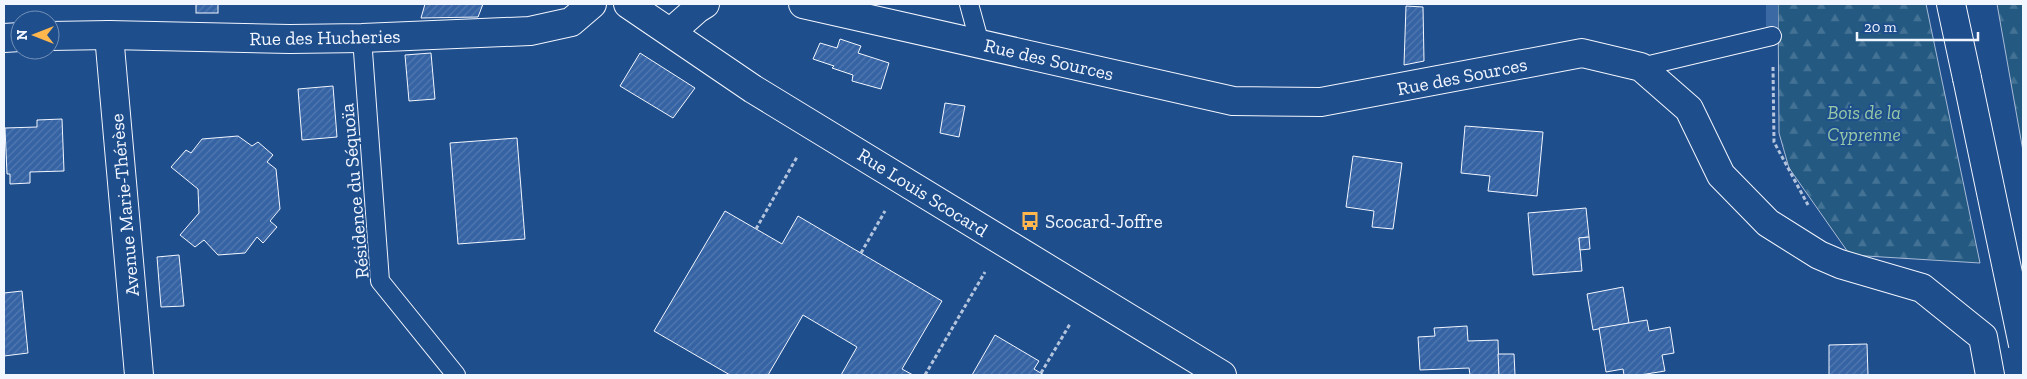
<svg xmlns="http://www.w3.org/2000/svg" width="2027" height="379" font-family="'Zilla Slab',serif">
<defs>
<pattern id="forest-firs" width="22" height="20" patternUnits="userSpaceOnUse" patternTransform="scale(1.25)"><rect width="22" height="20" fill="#245a82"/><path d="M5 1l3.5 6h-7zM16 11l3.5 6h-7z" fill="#447295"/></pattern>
<pattern id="building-hatch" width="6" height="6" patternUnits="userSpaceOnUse" patternTransform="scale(1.25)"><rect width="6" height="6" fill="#3563a3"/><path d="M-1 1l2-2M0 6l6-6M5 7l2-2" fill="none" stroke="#537ab1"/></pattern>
</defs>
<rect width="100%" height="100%" fill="#1f4e8c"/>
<g fill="url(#forest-firs)" stroke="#a8bbd7">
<path d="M1778 4H1926L1980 263 1850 255 1789 168 1779 133Z"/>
<path d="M1997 4H2023V151Z"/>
</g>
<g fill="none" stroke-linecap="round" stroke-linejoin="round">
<path stroke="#3b69a3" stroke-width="12" d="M1772 4V36"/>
</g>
<g fill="url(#building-hatch)" stroke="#f2f6ff">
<rect x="196" y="4" width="22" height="9"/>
<path d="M425 4H483L478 17 421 18Z"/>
<path d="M1406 6 1423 7 1424 61 1404 65Z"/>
<path d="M840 39 861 46 858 53 889 63 881 89 852 81 853 75 832 68 834 66 813 59 820 43 837 48Z"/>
<path d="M431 53 435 99 409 101 405 55Z"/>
<path d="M640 53 695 88 673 118 620 86Z"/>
<path d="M333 86 337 137 302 140 298 89Z"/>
<path d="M945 103 965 106 959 137 940 133Z"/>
<path d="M62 119 64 171 30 172V183L10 184V174H7L5 128 37 127V120Z"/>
<path d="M1465 126 1543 132 1537 196 1488 191 1490 176 1461 173Z"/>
<path d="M238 136 252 146 258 142 273 155 267 162 276 169 280 209 270 221 277 227 263 243 257 237 245 253 218 255 204 240 195 247 180 235 199 213 198 189 171 167 186 150 191 153 202 139Z"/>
<path d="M517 138 525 239 458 244 450 143Z"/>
<path d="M1353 156 1402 163 1393 229 1372 227 1374 211 1346 207Z"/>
<path d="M1586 208 1589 237 1579 238 1582 271 1533 275 1528 213Z"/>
<path d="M725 211 782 244 798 216 942 301 902 369 913 375H841L857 347 803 315 768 375H730L654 331Z"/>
<path d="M1589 237 1590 249 1580 250 1579 238Z"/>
<path d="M179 255 184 306 161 307 157 257Z"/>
<path d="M1623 287 1629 323 1593 330 1587 294Z"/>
<path d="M22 291 28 353 4 356V293Z"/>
<path d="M1647 320 1649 331 1670 327 1674 353 1662 355 1665 371 1640 375H1624L1623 369 1606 372 1599 328Z"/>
<path d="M1467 326 1468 341 1498 340 1499 375H1470L1469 368 1420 370 1418 337 1435 336 1434 328Z"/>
<path d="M995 335 1039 361 1034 369 1044 375H972Z"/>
<path d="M1867 344 1868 375H1829V345Z"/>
<path d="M1498 354H1514L1515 375H1499Z"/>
</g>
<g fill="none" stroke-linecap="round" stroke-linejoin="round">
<g stroke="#f2f6ff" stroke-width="20">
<g id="service">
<path d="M969 4 980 44"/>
<path d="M362 38 380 281 456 375"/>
<path d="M1641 67 1772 36"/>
</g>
</g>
<g stroke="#f2f6ff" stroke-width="30">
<g id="minor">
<path d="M803 4 1233 101 1321 102 1582 53 1641 67 1689 109 1721 175 1768 223 1819 255 1840 264 1922 288 1983 337 1990 375"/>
<path d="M671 32 697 9 705 4"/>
<path d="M109 35 139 375"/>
<path d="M50 36 109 35 290 39 362 38 530 31 571 22 592 4"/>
<path d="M4 38 20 37"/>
</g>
</g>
<g stroke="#f2f6ff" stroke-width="30">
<g id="secondary">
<path d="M628 4 753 89 1222 375"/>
<path d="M1951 4 1967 78"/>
</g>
</g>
<g stroke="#b3c4dc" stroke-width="3" stroke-dasharray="4 2.5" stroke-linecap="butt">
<path d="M1773 67 1774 142 1808 205"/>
<path d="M756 229 797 157"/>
<path d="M861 253 885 211"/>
<path d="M1041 373 1070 324"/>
<path d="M925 375 985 272"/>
</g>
<use href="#service" stroke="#1f4e8c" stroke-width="18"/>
<use href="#minor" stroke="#1f4e8c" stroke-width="28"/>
<use href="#secondary" stroke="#1f4e8c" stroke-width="28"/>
<g stroke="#f2f6ff" stroke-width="30" stroke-linecap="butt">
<path id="secondary-bridge" d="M1967 78 2023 345"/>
</g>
<use href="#secondary-bridge" stroke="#1f4e8c" stroke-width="28"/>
</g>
<defs>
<g id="bus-bare" transform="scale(1.5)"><path d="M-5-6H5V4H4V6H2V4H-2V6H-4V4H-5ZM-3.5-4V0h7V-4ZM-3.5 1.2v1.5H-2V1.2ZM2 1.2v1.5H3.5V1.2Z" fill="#ffb74d" stroke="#1f4e8c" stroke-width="2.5" paint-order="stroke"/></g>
</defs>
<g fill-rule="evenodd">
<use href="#bus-bare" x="1030" y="221"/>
</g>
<g text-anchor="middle" stroke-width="4" stroke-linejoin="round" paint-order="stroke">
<g font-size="19" fill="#f2f6ff" stroke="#1f4e8c">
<text transform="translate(325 37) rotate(-1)" y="7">Rue des Hucheries</text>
<text transform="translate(1049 59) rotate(13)" y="7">Rue des Sources</text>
<text transform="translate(1462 76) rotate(-11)" y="7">Rue des Sources</text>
<text transform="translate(354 191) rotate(-95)" y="7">Résidence du Séquoïa</text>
<text transform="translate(923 192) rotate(32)" y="7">Rue Louis Scocard</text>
<text transform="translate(124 205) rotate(-95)" y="7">Avenue Marie-Thérèse</text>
</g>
<g font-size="19" font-style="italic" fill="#97c8a6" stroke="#1f4e8c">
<text x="1864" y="119">Bois de la<tspan x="1864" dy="22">Cyprenne</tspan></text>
</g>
<g font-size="19" fill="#f2f6ff" stroke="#1f4e8c" text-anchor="start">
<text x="1045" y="228">Scocard-Joffre</text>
</g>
</g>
<rect width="2027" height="379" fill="none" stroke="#f2f6ff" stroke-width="10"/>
<g transform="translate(35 35) rotate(270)"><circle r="24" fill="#1f4e8c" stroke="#7391ba"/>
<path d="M0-4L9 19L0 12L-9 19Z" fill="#ffb74d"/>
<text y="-8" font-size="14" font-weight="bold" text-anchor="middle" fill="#f2f6ff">N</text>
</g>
<path d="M1857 32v8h121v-8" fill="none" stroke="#f2f6ff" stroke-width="2.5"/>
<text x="1864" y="32" font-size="15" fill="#f2f6ff" stroke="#1f4e8c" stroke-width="4" paint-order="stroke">20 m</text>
</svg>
